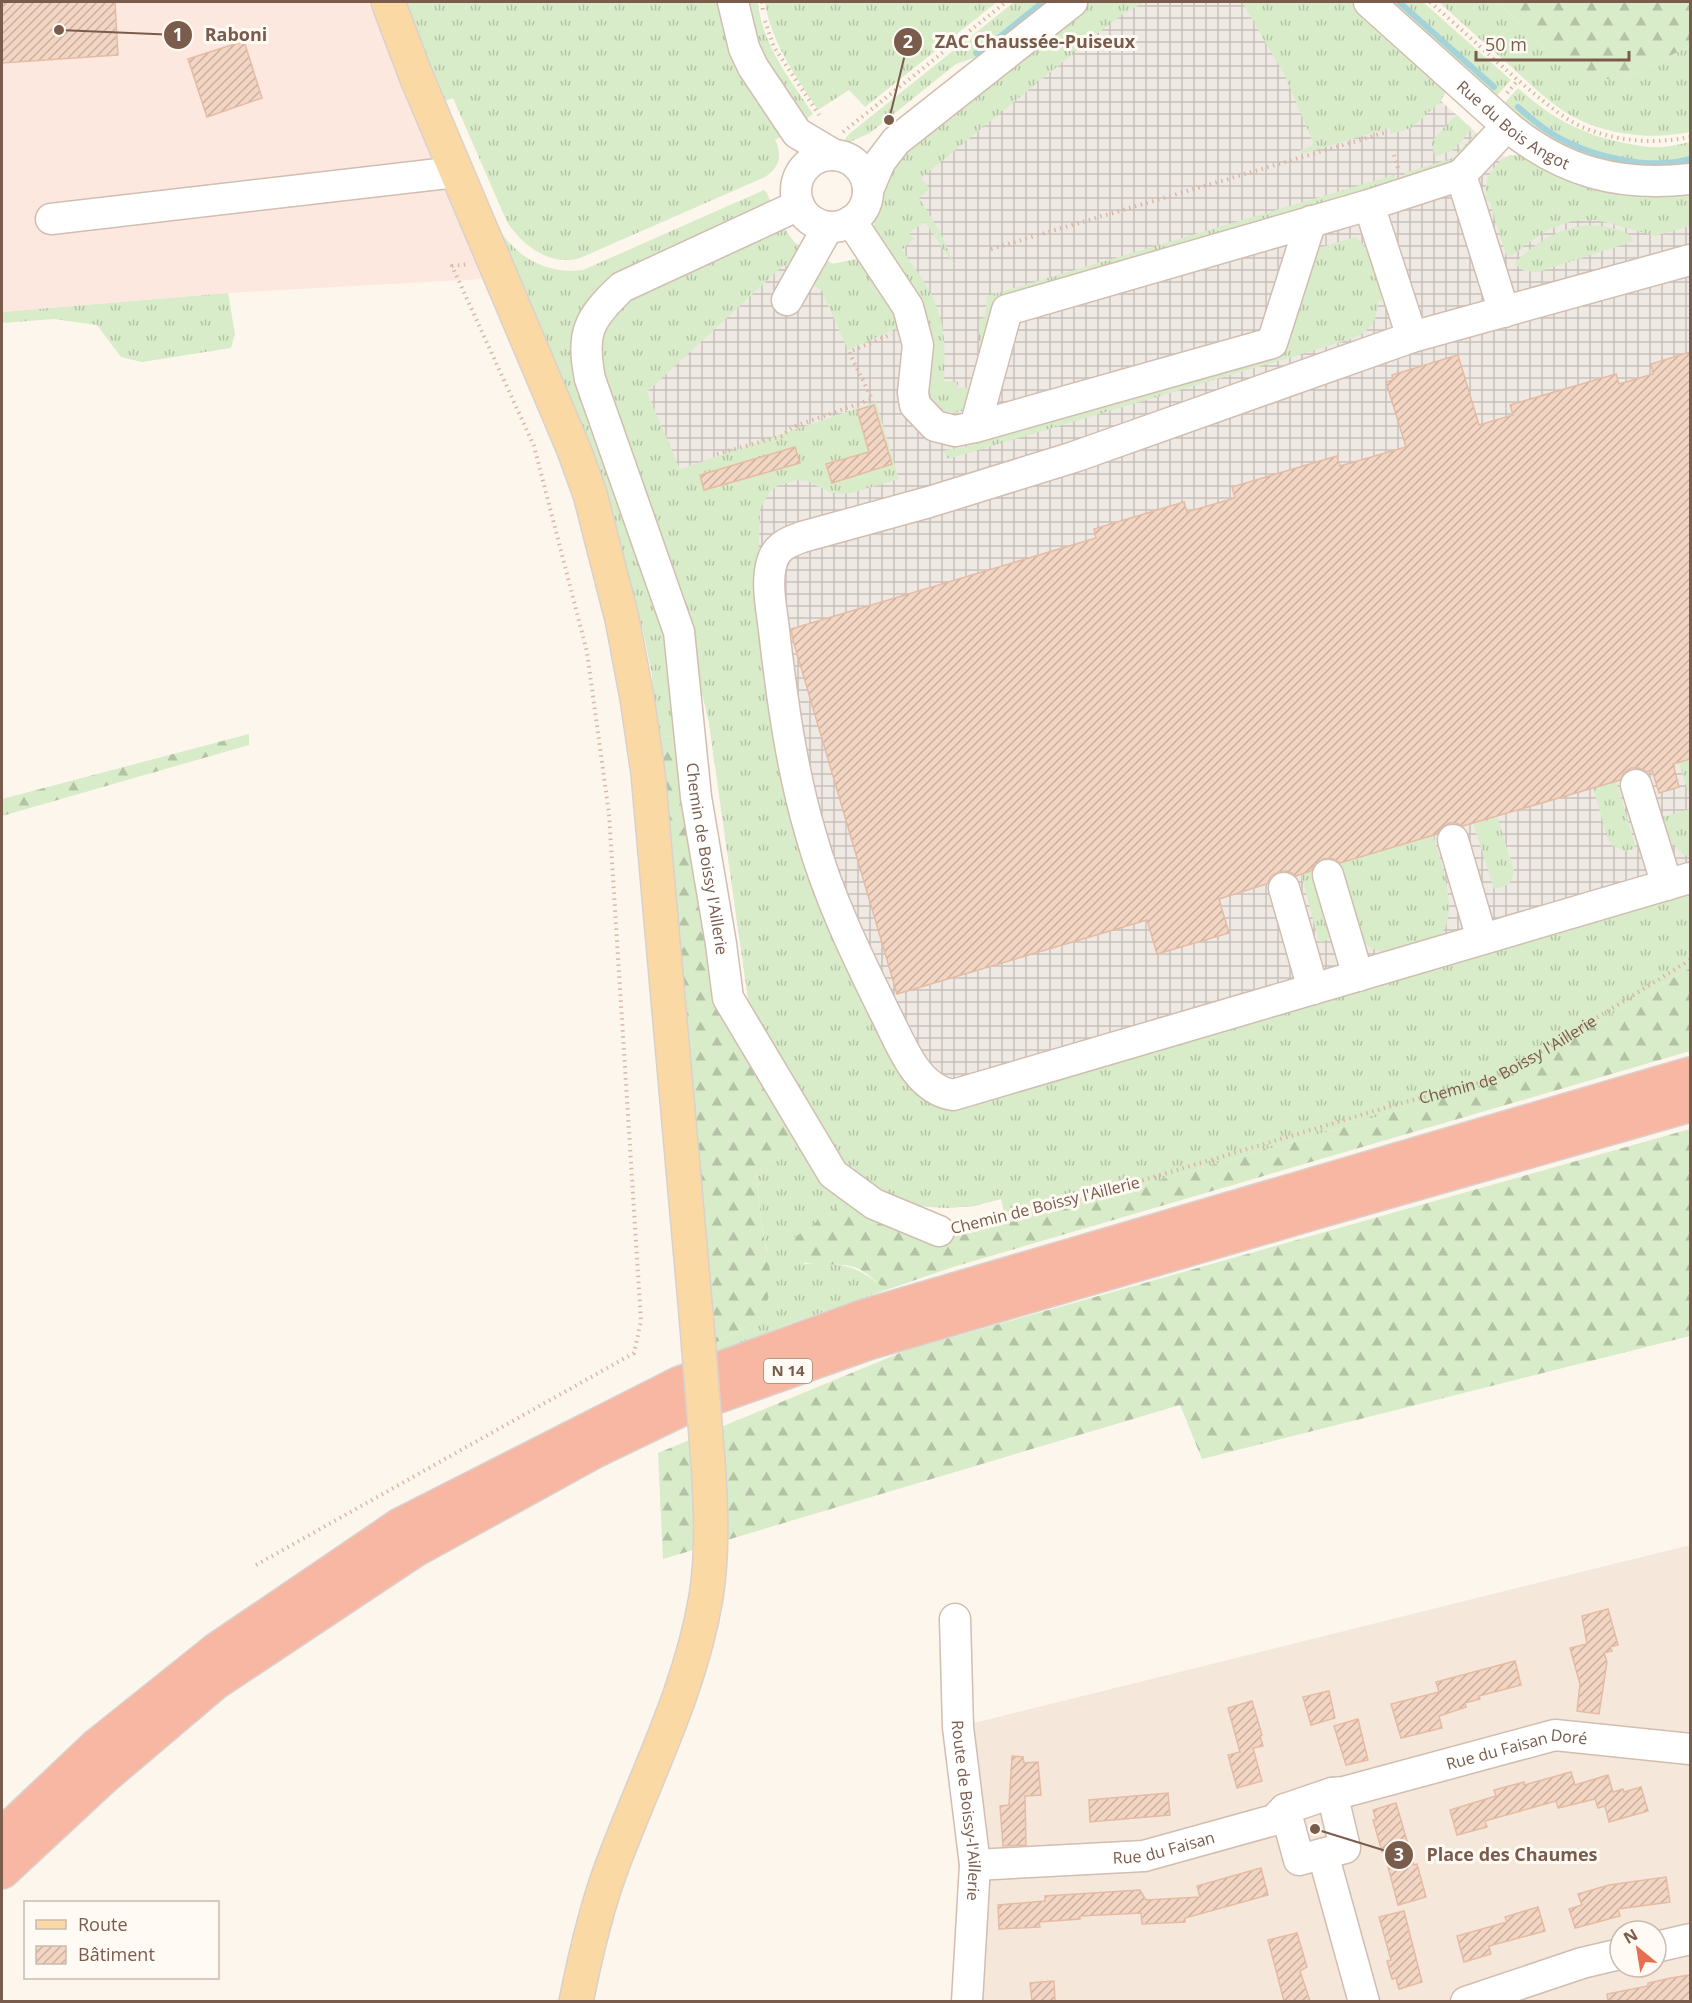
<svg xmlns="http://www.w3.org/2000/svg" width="1692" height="2003" font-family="'Open Sans',sans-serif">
<defs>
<pattern id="industrial-grid" width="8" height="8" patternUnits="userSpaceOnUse" patternTransform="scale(1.5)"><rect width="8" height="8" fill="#efe9e4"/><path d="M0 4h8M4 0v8" fill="none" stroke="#c7c0bb"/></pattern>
<pattern id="grass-tufts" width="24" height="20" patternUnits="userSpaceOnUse" patternTransform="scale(1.5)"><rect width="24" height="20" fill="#d8ecc9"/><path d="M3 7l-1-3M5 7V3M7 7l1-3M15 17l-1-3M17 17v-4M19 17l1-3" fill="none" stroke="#b4c2a5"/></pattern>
<pattern id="forest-firs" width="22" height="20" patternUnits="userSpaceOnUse" patternTransform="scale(1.5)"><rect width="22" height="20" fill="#d8ecc9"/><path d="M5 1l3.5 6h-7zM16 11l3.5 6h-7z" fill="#b4c2a5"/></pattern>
<pattern id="building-hatch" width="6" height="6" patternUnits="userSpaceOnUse" patternTransform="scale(1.5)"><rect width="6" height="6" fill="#f3d5c3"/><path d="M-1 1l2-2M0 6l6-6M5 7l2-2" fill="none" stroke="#cab0a1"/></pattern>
</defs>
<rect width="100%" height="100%" fill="#fdf6ec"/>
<path fill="#f5e8da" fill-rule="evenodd" d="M1690 1545V2001H963L958 1727ZM1620 1931H1656V1967H1620Z"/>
<path fill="#fde8e0" d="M2 2H368L483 279 228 293 2 312Z"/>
<path fill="url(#industrial-grid)" d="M1116 2H1330L1489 144 1527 174 1690 206V930L1029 1192 974 1206 946 1208 749 1006 709 723 694 657 602 364 795 243 833 264 861 258 890 241 896 178Z"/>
<g fill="url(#grass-tufts)">
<path d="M398 2H722L784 135 775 140C783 155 779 168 765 177L580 258C550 267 522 245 507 222L453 98 438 104Z"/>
<path d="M745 2H758C762 45 790 79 813 114L802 122 759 53Z"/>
<path d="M765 2H997L865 107 849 90 818 110C796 76 771 43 765 2Z"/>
<path d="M1014 2H1053L989 53 956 64 870 133 839 147 849 134Z"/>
<path d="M1089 2H1145L1126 12 1102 30 921 178 930 189 919 198 940 232 955 266 925 222 909 233 914 239 902 250C913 266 928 284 935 302 946 328 945 354 944 381L958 382V388H970L979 366V319L985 318 987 296 1394 175 1396 183 1006 299 965 410 955 413 945 411 932 400 929 389 931 357 874 230C874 207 877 188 887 168Z"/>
<path d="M1242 2H1352L1445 87V93L1441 101 1419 121 1411 128 1391 134 1389 128 1302 154 1300 150 1314 145 1285 76Z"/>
<path d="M1385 2H1423L1511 80 1493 100Z"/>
<path d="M1439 2H1499L1532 38 1560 60 1593 79H1623L1690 46V132C1647 141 1596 134 1559 108 1540 95 1524 78 1507 63 1484 43 1461 22 1439 2Z"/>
<path d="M1518 88C1552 119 1584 136 1630 144 1640 146 1652 148 1663 147 1672 146 1681 144 1690 142V167L1642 171 1564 151 1501 107Z"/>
<path d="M1457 115 1472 129 1452 151 1435 156 1431 142 1451 120Z"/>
<path d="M1476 133 1479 135 1456 162 1406 180 1404 173 1453 158Z"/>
<path d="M467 155 503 235C522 261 551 274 583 270L764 190 767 193 774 209 587 318 669 632 685 735 655 738 652 675 643 631 629 603Z"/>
<path d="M1510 155H1521L1690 191V226L1655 236 1605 222 1594 220 1572 221 1550 229 1528 243 1513 255 1507 256 1505 252 1490 202 1486 200C1483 180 1492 164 1510 155Z"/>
<path d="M780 222 795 243 833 264 861 258 902 326 848 350 821 290 784 265 647 392 680 469 876 402 899 479 852 493 840 494 829 492 807 481 796 480 777 486 769 493 760 509 758 590 773 724 922 1091 1690 887V968L1495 1084 1447 1096 1283 1145 1007 1223 1001 1199 974 1206 946 1208 914 1206 891 1197 872 1186 856 1174 833 1149 749 1006 709 723 694 657 593 346 614 304Z"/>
<path d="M1591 225C1605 227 1627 228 1634 241L1538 272 1524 271 1516 265V261C1539 241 1560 227 1591 225Z"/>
<path d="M1355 237C1371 248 1380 282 1382 300L1378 302C1377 328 1365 334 1342 342L948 459 944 452 946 450 965 447 1275 356 1309 251Z"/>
<path d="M228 293 235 334 231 348 142 362 121 357 97 325 54 319 2 323V312Z"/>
<path d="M1690 759V799L1679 762Z"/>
<path d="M1616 781 1636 848 1626 851 1613 846 1608 840 1593 788Z"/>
<path d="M1690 809V858C1673 849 1667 836 1662 817Z"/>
<path d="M1497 816 1514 871C1512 884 1506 887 1494 889L1473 823Z"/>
<path d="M1433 835C1440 861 1463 918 1437 938 1430 942 1418 944 1410 947 1389 953 1381 956 1362 942L1335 864Z"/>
<path d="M1317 870 1331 936 1325 941 1319 942 1301 874Z"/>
<path d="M800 1144 852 1197 809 1228 804 1264C842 1263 856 1264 886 1290L789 1324 716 1353 715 1343 752 1323 767 1252 761 1220 756 1170 763 1164 783 1156Z"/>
</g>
<g fill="url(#forest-firs)">
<path d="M1499 2H1690V46L1623 79H1593L1560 60 1532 38Z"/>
<path d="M249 734V745L2 816V799Z"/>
<path d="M685 735 720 984 800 1144 783 1156 763 1164 756 1171 761 1220 772 1283 765 1304 752 1323 715 1343 655 738Z"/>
<path d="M1690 968V1051L953 1267 886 1290C875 1281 864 1269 850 1266 831 1262 782 1272 791 1240L852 1197 943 1236 1007 1223 1283 1145 1447 1096 1495 1084Z"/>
<path d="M1690 1129V1336L1202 1459 1180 1405 663 1559 658 1453 907 1350Z"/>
</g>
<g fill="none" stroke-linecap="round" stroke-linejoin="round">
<g stroke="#a5d3da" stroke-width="6">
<path d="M1399 2 1494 87"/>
<path d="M976 53 992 43 1043 2"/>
<path d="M1518 107C1528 116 1539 126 1551 133 1587 156 1649 171 1690 159"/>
</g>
</g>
<g fill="url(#building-hatch)" stroke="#e6bba3" stroke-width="1.5">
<path d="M2 2H115L118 55 2 63Z"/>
<path d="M244 41 262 98 207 117 188 59Z"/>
<path d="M1690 352V759L1673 764 1679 787 1659 793 1652 770 1647 772 1639 768H1631L1624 773 1620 780 1463 826 1456 823H1449L1441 828 1437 834 1340 863 1331 858 1323 859 1315 864 1311 871 1296 876 1288 871 1279 872 1271 876 1267 884 1219 899 1229 933 1157 954 1147 920 897 994 793 640 791 629 1096 538 1094 529 1184 502 1187 512 1235 498 1232 487 1337 456 1340 466 1406 447 1386 382 1393 380 1392 375 1458 355 1479 425 1513 415 1510 405 1616 374 1619 384 1653 374 1651 364Z"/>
<path d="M874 405 892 464 832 483 826 464 869 452 857 410Z"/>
<path d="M795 447 800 463 704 490 700 475Z"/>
<path d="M1608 1609 1618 1645 1610 1647 1612 1651 1604 1653 1607 1662 1599 1714 1577 1711 1580 1684 1570 1648 1587 1644 1582 1616Z"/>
<path d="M1515 1661 1521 1685 1479 1696 1480 1699 1465 1703 1466 1707 1439 1716 1442 1728 1401 1738 1391 1704 1439 1692 1436 1682Z"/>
<path d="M1329 1691 1335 1718 1311 1725 1303 1697Z"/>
<path d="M1252 1701 1262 1735 1260 1736 1263 1746 1253 1748 1262 1781 1237 1788 1228 1755 1240 1752 1228 1708Z"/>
<path d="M1358 1719 1368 1760 1346 1765 1334 1726Z"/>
<path d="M1012 1756 1023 1757 1024 1763 1038 1762 1041 1795 1025 1796 1026 1845 1003 1846 1000 1806 1009 1805Z"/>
<path d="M1571 1772 1575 1785 1608 1775 1613 1792 1623 1789 1624 1792 1641 1787 1648 1811 1609 1822 1605 1806 1598 1808 1595 1799 1558 1808 1556 1801 1485 1821 1487 1827 1457 1835 1450 1810 1496 1796 1494 1790 1524 1782V1785Z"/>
<path d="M1168 1793 1170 1815 1090 1822 1089 1800Z"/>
<path d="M1396 1803 1414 1865 1417 1864 1426 1897 1398 1905 1384 1851 1382 1852 1373 1820H1376L1373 1810Z"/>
<path d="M1261 1868 1268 1895 1185 1918V1922L1142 1924 1141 1913 1080 1916V1919L1039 1922 1040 1927 999 1929 998 1905 1045 1901V1896L1140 1890 1146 1900 1200 1897 1197 1886Z"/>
<path d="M1666 1877 1670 1902 1618 1909 1620 1916 1575 1928 1569 1909 1582 1905 1578 1894 1609 1885Z"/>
<path d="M1538 1907 1545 1931 1489 1946 1491 1954 1464 1962 1457 1936 1507 1922 1505 1917Z"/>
<path d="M1404 1911 1422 1982 1399 1989 1396 1978 1392 1979 1387 1961 1391 1960 1379 1917Z"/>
<path d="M1297 1933 1307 1967 1300 1971 1310 2001H1284L1268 1940Z"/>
<path d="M1690 1975V2001H1608L1607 1994 1648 1986V1983L1671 1978Z"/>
<path d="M1054 1981 1055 2001H1032L1030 1983Z"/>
</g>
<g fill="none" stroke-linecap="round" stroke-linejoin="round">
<g stroke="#d1beb0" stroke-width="33">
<g id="minor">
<path d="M733 2 744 48 753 67 797 133 834 155"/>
<path id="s2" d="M1369 2 1507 126C1562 172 1620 187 1690 179"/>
<circle cx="832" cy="191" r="36"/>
<path d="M868 190 880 162 896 141 1072 2"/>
<path id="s3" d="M799 205 622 287C588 319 581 333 590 379L679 632 696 797 721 944 728 998 833 1174 874 1204 939 1231"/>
<path d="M1369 205 1412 337"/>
<path d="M51 219 456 172"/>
<path d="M851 221 908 307 918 345 913 393 915 405 935 426 955 431 975 427 1007 310 1369 205 1461 175"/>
<path d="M1690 260 1412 337 1074 457 929 502 802 537C788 542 776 547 772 562 765 585 773 615 775 639 783 705 792 771 811 835 828 896 856 954 884 1011 900 1041 915 1089 953 1095L1690 878"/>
<path d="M787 300 828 227"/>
<path d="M1504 312 1461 175 1507 126"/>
<path d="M975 427 1272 343 1311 221"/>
<path d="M1636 785 1667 885"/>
<path d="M1453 840 1482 939"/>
<path d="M1328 875 1358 976"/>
<path d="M1284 888 1313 989"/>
<path id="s4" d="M955 1619 958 1727 975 1865 967 2002"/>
<path d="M1285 1809 1299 1860 1345 1848 1332 1793"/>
<path d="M1323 1854 1364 2002"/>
<path id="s5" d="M975 1865 1144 1856 1274 1820 1285 1809 1332 1793 1344 1792 1555 1735 1690 1749"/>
<path d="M1656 1947 1690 1939"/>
<path d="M1466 2002 1582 1963 1620 1954"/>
</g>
</g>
<g stroke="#dad1cd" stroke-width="36">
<g id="major">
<path d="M388 2 416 76 574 450 590 494 622 619 637 698 648 773 696 1314"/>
<path d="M576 2002C585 1957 595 1912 611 1869 644 1779 690 1693 706 1597 713 1553 711 1506 708 1461"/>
</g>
</g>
<g stroke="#dad1cd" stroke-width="36">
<g id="highway">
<path d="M2 1835 96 1746 216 1650 400 1525 678 1384 865 1316 1690 1074"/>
<path d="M2 1872 103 1778 215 1683 415 1550 595 1451 682 1409 868 1343 1316 1212 1690 1105"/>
</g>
</g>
<g stroke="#d9b8a5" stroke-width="4" stroke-dasharray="1.5 4.5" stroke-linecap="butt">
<path d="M762 2 763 11"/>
<path d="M1430 2C1466 33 1500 66 1537 96 1552 108 1568 122 1587 129 1621 142 1655 144 1690 137"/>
<path d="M765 21 774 47 819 115"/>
<path d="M1507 93 1518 80"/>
<path d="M843 132 1006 2"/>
<path d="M1394 155 1399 171"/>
<path d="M991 249 1387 132"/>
<path d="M717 454 782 436 793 427 872 399 849 352 892 334"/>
<path id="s1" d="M962 1226 1083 1198 1398 1104 1493 1079 1556 1043 1690 960"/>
<path d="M256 1565 634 1353 641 1321 609 814 587 652 534 446 452 266 469 264"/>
</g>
<use href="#minor" stroke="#fff" stroke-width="30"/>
<use href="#major" stroke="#fbd9a5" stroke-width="33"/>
<use href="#highway" stroke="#f7b7a3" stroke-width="33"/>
<g stroke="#dad1cd" stroke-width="36" stroke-linecap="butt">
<path id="major-bridge" d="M696 1314 708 1461"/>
</g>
<use href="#major-bridge" stroke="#fbd9a5" stroke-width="33"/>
</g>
<g text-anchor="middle" stroke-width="6" stroke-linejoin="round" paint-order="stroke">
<rect fill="#fffaf3" stroke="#a28b7f" stroke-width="1.5" x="764" y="1359" width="48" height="24" rx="4.5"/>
<g font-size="15" font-weight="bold" fill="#7a5c4d">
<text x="788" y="1376">N 14</text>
</g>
<g font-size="16" fill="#7a5c4d" stroke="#fffaf3">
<text dy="6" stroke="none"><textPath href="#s2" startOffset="190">Rue du Bois Angot</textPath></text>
<text dy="6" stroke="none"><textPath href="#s3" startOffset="796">Chemin de Boissy l'Aillerie</textPath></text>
<text dy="6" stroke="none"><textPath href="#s1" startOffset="572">Chemin de Boissy l'Aillerie</textPath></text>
<text transform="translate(1045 1205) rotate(-14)" y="6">Chemin de Boissy l'Aillerie</text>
<text dy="6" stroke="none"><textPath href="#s5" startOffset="560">Rue du Faisan Doré</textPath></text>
<text dy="6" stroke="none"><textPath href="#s4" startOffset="192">Route de Boissy-l'Aillerie</textPath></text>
<text dy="6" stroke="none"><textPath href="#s5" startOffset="190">Rue du Faisan</textPath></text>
</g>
</g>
<path fill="none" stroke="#7a5c4d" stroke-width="2" d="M59 30L178 35M889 120L908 42M1315 1829L1399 1855"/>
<g fill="#7a5c4d" stroke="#fffaf3" stroke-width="2">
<circle cx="59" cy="30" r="6"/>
<circle cx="889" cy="120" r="6"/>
<circle cx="1315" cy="1829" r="6"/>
<circle cx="178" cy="35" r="15"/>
<circle cx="908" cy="42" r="15"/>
<circle cx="1399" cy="1855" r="15"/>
</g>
<g font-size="18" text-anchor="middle" font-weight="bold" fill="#fff">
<text x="178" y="41">1</text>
<text x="908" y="48">2</text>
<text x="1399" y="1861">3</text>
</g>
<g font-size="18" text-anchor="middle" font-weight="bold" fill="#7a5c4d" stroke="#fffaf3" stroke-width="6" stroke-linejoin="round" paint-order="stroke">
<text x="236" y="41">Raboni</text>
<text x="1035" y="48">ZAC Chaussée-Puiseux</text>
<text x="1512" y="1861">Place des Chaumes</text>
</g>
<rect width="1692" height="2003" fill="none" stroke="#7a5c4d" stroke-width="6"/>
<rect x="24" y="1901" width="195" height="78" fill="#fffaf3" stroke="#cabbb1" stroke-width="1.5"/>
<rect x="36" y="1920" width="30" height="9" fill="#fbd9a5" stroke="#cabbb1" stroke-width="1.5"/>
<text x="78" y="1931" font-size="18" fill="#7a5c4d">Route</text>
<rect x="36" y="1946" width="30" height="18" fill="url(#building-hatch)" stroke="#cabbb1" stroke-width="1.5"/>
<text x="78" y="1961" font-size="18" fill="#7a5c4d">Bâtiment</text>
<g transform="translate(1638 1949) rotate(330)"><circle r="28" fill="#fffaf3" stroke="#cabbb1" stroke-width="1.5"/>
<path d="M0-4.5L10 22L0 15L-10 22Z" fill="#e76f51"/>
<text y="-9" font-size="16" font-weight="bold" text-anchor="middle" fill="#7a5c4d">N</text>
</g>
<path d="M1476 51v9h153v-9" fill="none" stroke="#7a5c4d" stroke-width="3"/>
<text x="1485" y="51" font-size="18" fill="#7a5c4d" stroke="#fffaf3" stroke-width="4.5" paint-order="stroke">50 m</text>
</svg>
